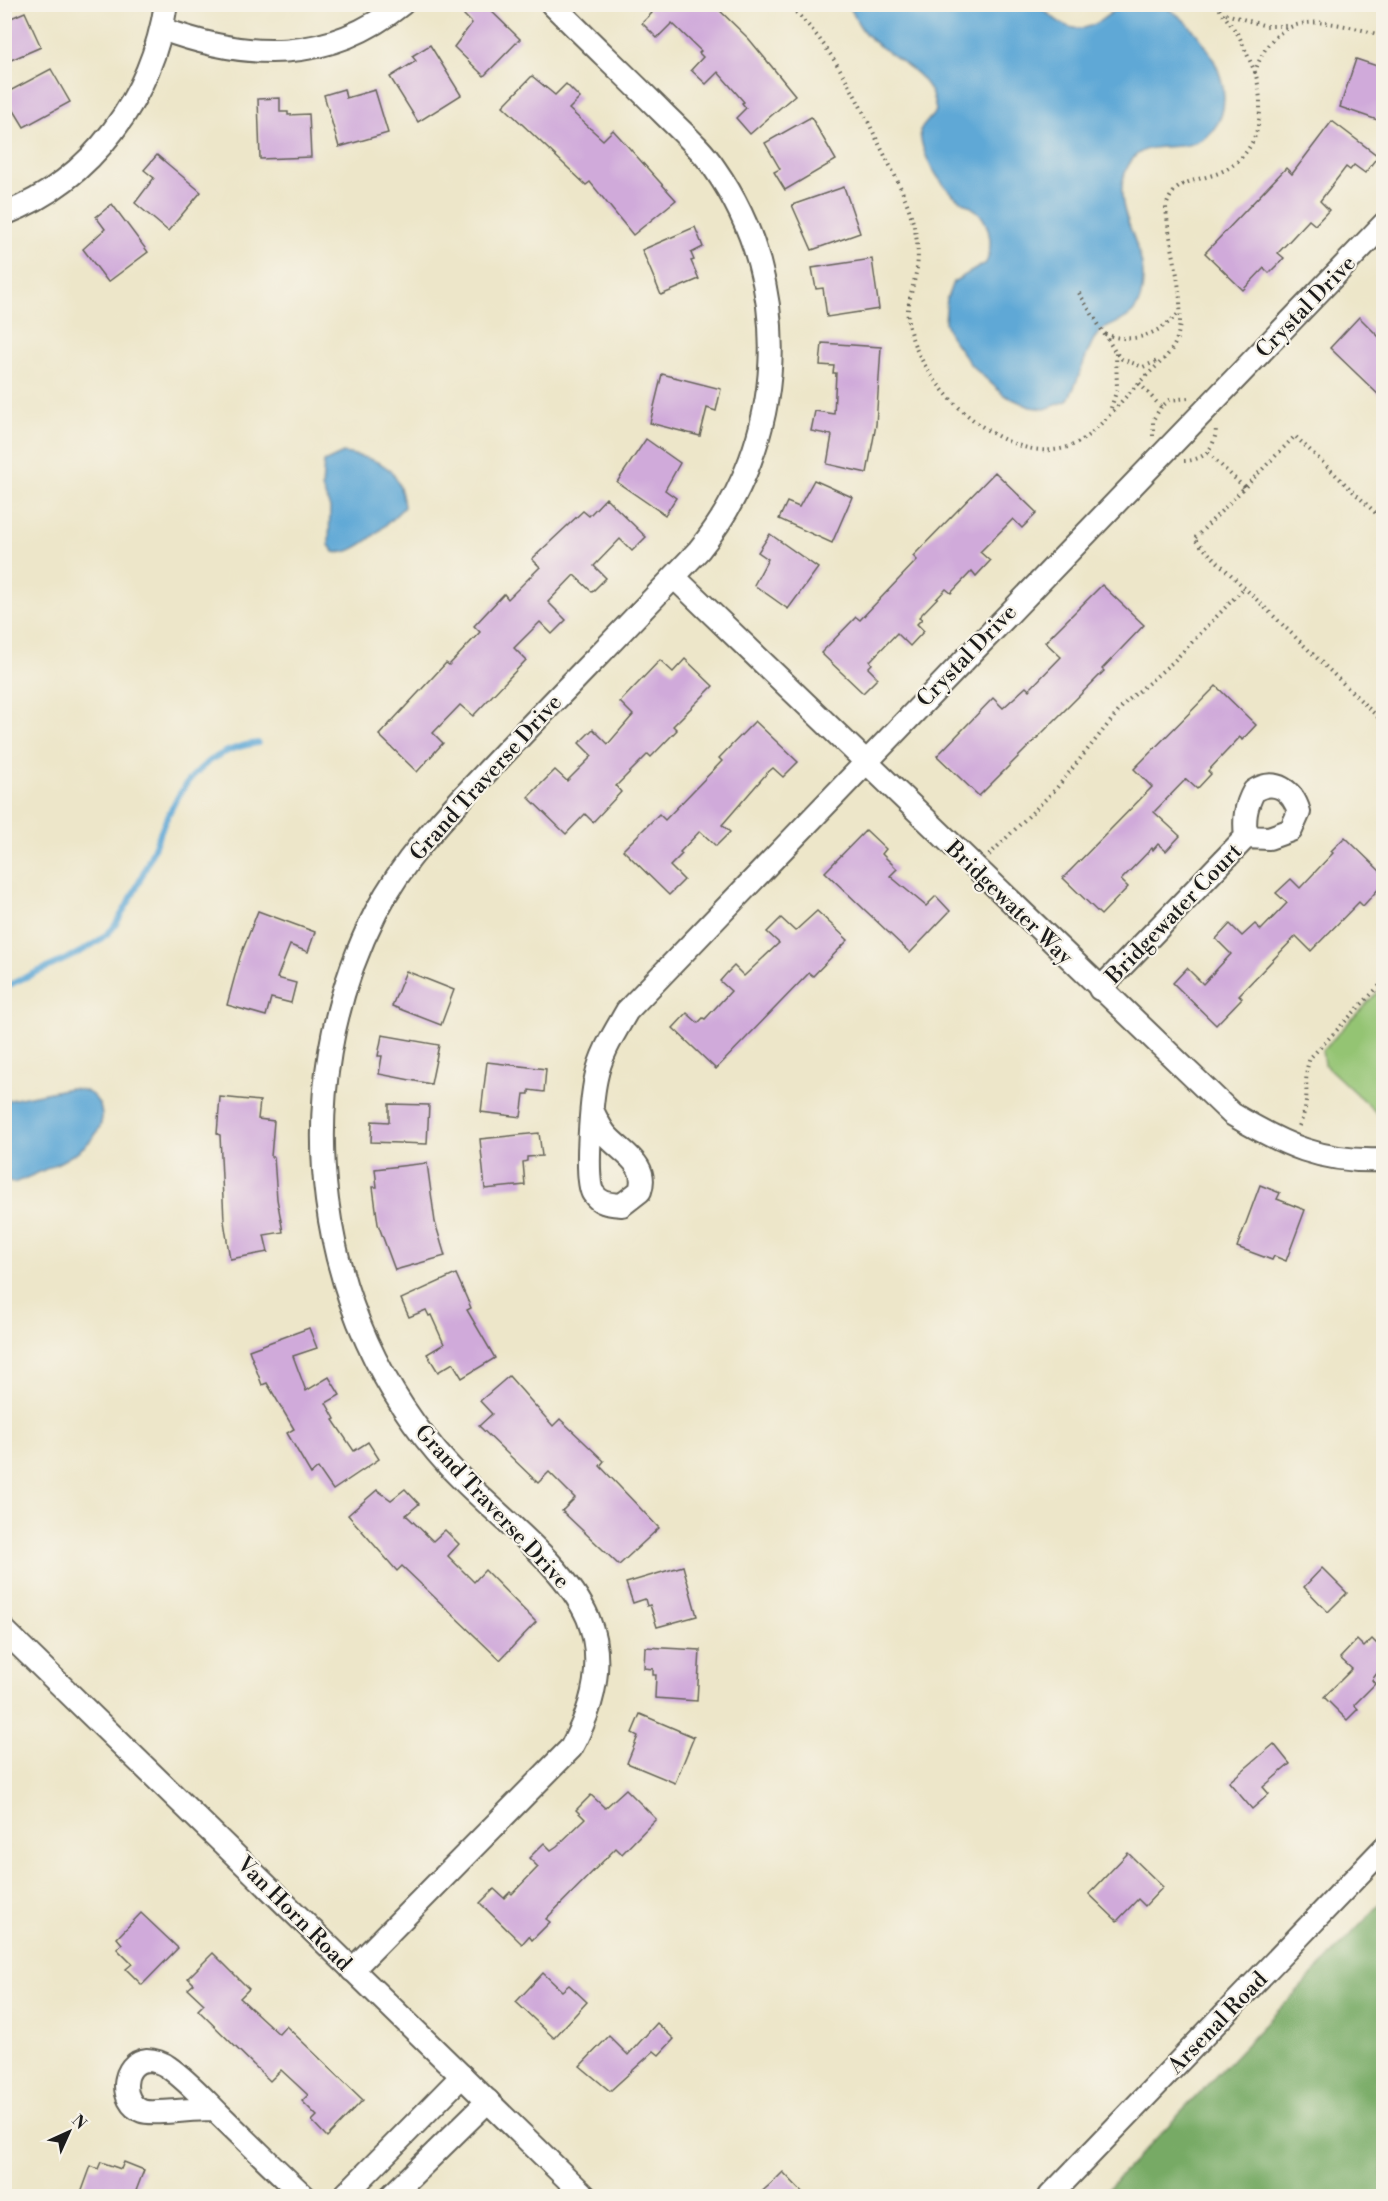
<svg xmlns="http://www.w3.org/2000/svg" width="1388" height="2201" font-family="'Libre Bodoni',serif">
<rect width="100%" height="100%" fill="#f7f3e8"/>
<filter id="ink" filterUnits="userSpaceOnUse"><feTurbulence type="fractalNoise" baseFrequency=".0167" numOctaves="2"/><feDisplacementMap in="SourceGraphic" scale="12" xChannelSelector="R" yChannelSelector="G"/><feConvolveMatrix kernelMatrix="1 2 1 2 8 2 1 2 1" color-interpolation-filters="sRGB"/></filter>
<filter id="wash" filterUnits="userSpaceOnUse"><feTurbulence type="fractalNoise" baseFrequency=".008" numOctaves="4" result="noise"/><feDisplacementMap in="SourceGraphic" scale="24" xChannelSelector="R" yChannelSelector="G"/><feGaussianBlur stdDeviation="1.35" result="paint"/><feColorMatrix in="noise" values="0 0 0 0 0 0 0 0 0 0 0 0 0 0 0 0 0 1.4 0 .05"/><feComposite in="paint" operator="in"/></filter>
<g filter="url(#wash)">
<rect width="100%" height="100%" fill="#ede6c9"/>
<path fill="#94c473" stroke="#587048" stroke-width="1.5" d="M1382 987 1384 1116H1380L1324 1064 1322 1051Z"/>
<path fill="#77aa65" stroke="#4a6340" stroke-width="1.5" d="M1383 1901V2196H1101Z"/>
<g fill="#5ea8d6" stroke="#3d6279" stroke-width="1.5">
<path d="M849 5H1039C1059 25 1078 39 1104 18 1111 14 1115 8 1123 5 1129 3 1138 4 1145 4 1151 4 1158 3 1163 6 1200 23 1245 92 1213 130 1183 165 1140 125 1124 176 1113 211 1145 245 1143 281 1141 330 1108 316 1094 339 1083 359 1079 382 1067 401L1045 409 1030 407 1004 395 971 365 950 336 945 322 947 298 953 282 986 263C993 247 991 228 980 214 974 207 964 204 957 198 939 184 920 153 920 130L936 111C932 72 898 63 872 40 861 31 855 18 849 5Z"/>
<path d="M343 453C381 459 400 467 404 507 389 522 356 557 334 552L329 545 330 508 322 488 324 462Z"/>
<path d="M70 1088C83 1089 94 1092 100 1106 115 1145 40 1172 14 1183L5 1179V1101Z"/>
</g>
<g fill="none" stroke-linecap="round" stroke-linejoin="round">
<path stroke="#5ea8d6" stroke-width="6" d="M4 988C36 970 89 954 112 929 118 922 122 913 127 905 165 843 169 754 258 743"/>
</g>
<g id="blocks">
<g fill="#d0aada">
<path d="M471 4H484L520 39 484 76 454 47 472 23 462 13Z"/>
<path d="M642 4H713L749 39 795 95 750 134 736 118 746 108 742 103 744 102 718 72 706 84 691 70 703 57 699 53 701 51 672 23 657 38 642 23 652 13Z"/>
<path d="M25 12 41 47 4 63V21Z"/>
<path d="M430 45 461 95 418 122 390 77 416 61 412 56Z"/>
<path d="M1356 59 1383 68V122L1340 107Z"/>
<path d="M51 69 70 102 24 127 4 94Z"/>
<path d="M532 76 555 95 566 84 580 98 569 109 603 140 613 130 676 200 633 235 590 182 586 185 503 106Z"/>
<path d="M344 89 346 98 375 90 388 133 339 147 324 95Z"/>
<path d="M280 98V112H288V115L309 114 311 157 260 159 258 99Z"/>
<path d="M811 117 836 160 785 190 774 172 780 169 765 143Z"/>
<path d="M1332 121 1378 156 1365 173 1354 165 1350 170 1346 167 1320 201 1329 210 1315 225 1309 220 1278 253 1284 258 1269 273 1264 268 1243 290 1205 253 1286 168 1292 174Z"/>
<path d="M157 155 201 192 168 231 135 203 154 178 144 170Z"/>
<path d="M844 187 860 233 812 250 792 205Z"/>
<path d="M112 204 148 252 108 282 83 249 105 229 96 217Z"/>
<path d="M695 227 703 247 691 253 694 260 691 261 699 279 661 295 642 250Z"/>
<path d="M872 259 879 309 827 317 823 288 816 289 812 268Z"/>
<path d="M1359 317 1383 341V399L1330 348Z"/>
<path d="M822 343 881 347 876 425 867 473 827 464 832 435 811 431 815 411 834 414 836 373H833L834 366 820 365Z"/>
<path d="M662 374 721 389 716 411 707 408 700 436 650 423Z"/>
<path d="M646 439 680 463 665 490 676 498 665 515 617 482Z"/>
<path d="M995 472 1037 513 1022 528 1013 519 980 552 990 561 976 576 972 571 951 593 946 589 919 617 922 619 917 624 924 631 910 646 897 633 870 661 872 664 868 668 878 678 863 693 821 653 856 617 860 620 917 560 913 556Z"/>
<path d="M814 480 852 497 832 543 779 519 787 502 799 507Z"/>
<path d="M606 498 646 537 632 551 620 539 594 566 606 578 592 592 574 575 548 602 566 620 552 634 540 622 514 648 526 660 473 716 460 705 433 733 443 743 417 772 379 735 446 663 449 665 480 632 474 626 504 594 508 599 540 567 532 559 583 511 589 516Z"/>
<path d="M770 534 818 568 788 609 754 585 768 559 758 552Z"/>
<path d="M1102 585 1144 625 1102 669 1104 671 979 796 937 756 993 698 1003 708 1026 687 1029 690 1061 657 1045 642Z"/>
<path d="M685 659 713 686 673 726 677 730 651 757 648 754 616 786 621 792 593 822 585 814 566 834 528 797 555 770 567 781 592 756 579 743 593 729 608 744 633 715 620 702 660 660 673 672Z"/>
<path d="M1216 686 1256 725 1242 740 1240 737 1208 771 1211 774 1197 789 1186 779 1154 812 1180 836 1166 851 1158 844 1153 850 1152 848 1121 880 1128 887 1101 915 1063 878 1152 787 1134 769Z"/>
<path d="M755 721 798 762 783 777 773 768 767 773 722 825 730 832 716 846 700 831 680 852 682 854 670 866 684 880 669 895 623 850 659 814 665 820 722 761 719 758Z"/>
<path d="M866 830 886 849 882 854 897 869 890 876 926 906 936 896 950 911 910 953 825 872Z"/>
<path d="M1345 837 1383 874V884L1363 906 1359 902 1311 951 1296 936 1239 995 1242 998 1216 1025 1173 983 1187 968 1203 984 1231 954 1216 939 1230 924 1242 936 1255 924 1261 930 1287 903 1276 893 1291 879 1300 888 1333 853 1331 851Z"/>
<path d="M258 911 315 932 308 952 290 945 277 978 296 983 291 1003 271 998 266 1016 227 1005 240 957Z"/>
<path d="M817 911 848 940 813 976 809 973 716 1069 673 1028 687 1013 698 1023 703 1018 705 1019 731 991 720 981 727 973 734 966 744 976 779 943 767 932 781 918 795 931Z"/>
<path d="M406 971 454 990 441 1025 392 1006Z"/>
<path d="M382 1035 439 1045 431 1084 379 1074 382 1056H378Z"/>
<path d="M487 1062 546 1069 544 1092 529 1090V1094H524L521 1117 481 1112Z"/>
<path d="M220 1097 260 1101 258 1119 274 1121 271 1157H274L277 1199 283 1232 264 1235 268 1252 230 1259 224 1221 220 1135 217 1134Z"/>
<path d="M389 1104 429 1105 427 1144 371 1142 372 1121 389 1122Z"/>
<path d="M539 1133 542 1156 527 1157V1161L523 1162 525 1185 485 1189 480 1139Z"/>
<path d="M427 1163 435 1222 445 1256 395 1270 378 1224 373 1187H377L375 1169Z"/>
<path d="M1260 1185 1280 1193 1277 1199 1305 1210 1286 1261 1274 1256 1272 1260 1237 1247Z"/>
<path d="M456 1274 471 1308 467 1310 495 1358 462 1378 453 1363 438 1372 427 1354 444 1344 431 1315 429 1316 426 1310 409 1317 401 1299Z"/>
<path d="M309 1328 317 1348 293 1356 306 1391 329 1377 340 1395 326 1403 335 1419 333 1420 354 1451 368 1442 379 1459 333 1490 318 1468 311 1474 287 1433 294 1429 267 1383 262 1385 249 1350Z"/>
<path d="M509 1376 553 1426 560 1419 604 1461 600 1466 659 1528 619 1565 562 1511 575 1498 549 1472 538 1483 479 1426 492 1414 480 1401Z"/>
<path d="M405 1489 419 1504 406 1515 433 1541 445 1530 459 1544 448 1556 474 1582 485 1570 536 1622 500 1660 402 1566 397 1571 348 1515 377 1490 391 1500Z"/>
<path d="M683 1566 697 1616 657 1627 650 1605 647 1606 645 1599 633 1603 626 1583Z"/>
<path d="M1322 1568 1347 1593 1328 1612 1304 1587Z"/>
<path d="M1372 1639 1383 1650V1665L1372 1680 1375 1684 1354 1705 1358 1709 1347 1720 1324 1697 1352 1669 1340 1658 1357 1640 1364 1647Z"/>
<path d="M645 1647 700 1650 697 1701 655 1698 656 1675H653V1669L644 1668Z"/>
<path d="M640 1714 694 1737 675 1783 627 1763 638 1736 632 1733Z"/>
<path d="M1274 1744 1290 1764 1263 1787 1269 1794 1252 1809 1229 1782Z"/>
<path d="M626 1789 656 1819 622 1854 616 1848 546 1919 550 1922 532 1940 529 1936 522 1944 480 1903 494 1889 504 1898 510 1892 512 1894 538 1867 529 1858 544 1843 551 1850 557 1846 585 1819 576 1810 591 1795 605 1808Z"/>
<path d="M1128 1853 1163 1887 1145 1906 1138 1899 1117 1921 1089 1894Z"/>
<path d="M141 1913 178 1948 142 1985 126 1969 132 1964 117 1949 122 1944 117 1938Z"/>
<path d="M213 1953 249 1989 240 1998 279 2034 286 2026 363 2100 327 2137 312 2121 317 2116 302 2101 308 2095 281 2070 270 2081 198 2010 204 2004 188 1989 194 1984 188 1978Z"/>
<path d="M543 1973 562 1991 569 1985 587 2002 554 2038 516 2002Z"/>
<path d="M657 2023 674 2039 659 2055 654 2051 610 2091 580 2066 609 2036 628 2055Z"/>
<path d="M101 2162 121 2169 124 2162 144 2170 134 2196H80L91 2166 98 2169Z"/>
<path d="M783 2172 806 2196H757L775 2180Z"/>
</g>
</g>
</g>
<g filter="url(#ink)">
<use href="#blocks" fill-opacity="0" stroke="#656359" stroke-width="1.5"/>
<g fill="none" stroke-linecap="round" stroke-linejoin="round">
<g stroke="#656359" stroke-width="26">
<g id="minor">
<path d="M162 29C246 60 328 64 402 4"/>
<path d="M4 214C93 180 152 96 166 4"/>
<path d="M674 577 1232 1114C1284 1145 1322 1163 1384 1160"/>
<path d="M1100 989 1246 837 1269 838 1291 830 1299 812C1293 791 1275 777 1254 791 1245 807 1244 820 1246 837"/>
<path d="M593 1112C597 1120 601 1130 608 1137 624 1154 649 1165 640 1191L622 1205C610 1204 600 1204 593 1193 584 1180 592 1096 596 1078 601 1053 615 1032 627 1011L1384 224"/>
<path d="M4 1630 585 2196"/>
<path d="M352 1970 571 1748C593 1708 606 1663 588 1618 564 1562 490 1511 449 1466 312 1317 285 1091 376 912 406 854 452 809 496 762 563 691 632 622 699 550 787 442 796 285 715 169 701 148 681 131 663 113 626 76 589 41 552 4"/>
<path d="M214 2109C197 2108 153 2115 142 2111 119 2103 121 2062 147 2060 154 2060 163 2063 168 2067 187 2080 203 2098 219 2114 247 2141 275 2169 304 2196"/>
<path d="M344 2196 462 2076"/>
<path d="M391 2196 488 2101"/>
<path d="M1050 2196 1384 1848"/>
</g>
</g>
<g stroke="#656359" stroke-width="4" stroke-dasharray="1.5 4.5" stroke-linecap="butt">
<path d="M787 4C831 43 854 93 879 144 891 168 905 193 912 219 917 236 920 255 916 273 913 288 906 306 908 322 917 383 1008 473 1073 445 1096 435 1120 401 1139 383"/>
<path d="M1216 4 1239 36 1255 72C1277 4 1330 21 1384 36"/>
<path d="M1226 14 1266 26H1289"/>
<path d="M1079 293 1116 353 1122 359 1143 367 1157 361"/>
<path d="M1105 334C1134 345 1158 334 1179 313"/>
<path d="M1188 398 1170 400 1161 407 1139 383C1149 372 1163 362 1172 349 1193 316 1168 244 1166 207 1174 178 1198 182 1221 172 1261 153 1266 110 1255 72"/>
<path d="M1111 408 1117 389 1116 353"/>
<path d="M1153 436V420L1161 407"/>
<path d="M1208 453 1244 487"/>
<path d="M1184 461C1205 460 1215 448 1216 428"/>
<path d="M1384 521 1295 436 1194 539 1384 723"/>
<path d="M989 855 1055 790 1126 702 1173 662 1243 589"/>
<path d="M1299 1126C1313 1097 1301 1082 1310 1058L1384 981"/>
</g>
<use href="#minor" stroke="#fff" stroke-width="22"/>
</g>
</g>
<g text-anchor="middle" stroke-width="4.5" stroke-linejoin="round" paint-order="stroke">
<g font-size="22" fill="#1c1c1c" stroke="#f7f3e8">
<text transform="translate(1305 306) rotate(-46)" y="8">Crystal Drive</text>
<text transform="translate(966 655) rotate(-46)" y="8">Crystal Drive</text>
<text transform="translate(485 777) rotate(-48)" y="8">Grand Traverse Drive</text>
<text transform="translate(1010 902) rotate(44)" y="8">Bridgewater Way</text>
<text transform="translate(1173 913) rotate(-46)" y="8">Bridgewater Court</text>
<text transform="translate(493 1506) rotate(47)" y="8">Grand Traverse Drive</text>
<text transform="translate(295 1913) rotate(45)" y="8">Van Horn Road</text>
<text transform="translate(1217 2022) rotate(-46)" y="8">Arsenal Road</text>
</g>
</g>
<rect width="1388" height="2201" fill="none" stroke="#f7f3e8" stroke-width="24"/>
<g transform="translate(69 2132) rotate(45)" stroke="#f7f3e8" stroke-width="4.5" paint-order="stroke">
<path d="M0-4.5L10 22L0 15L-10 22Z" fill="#1c1c1c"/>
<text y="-9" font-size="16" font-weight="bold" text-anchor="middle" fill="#1c1c1c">N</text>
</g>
</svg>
